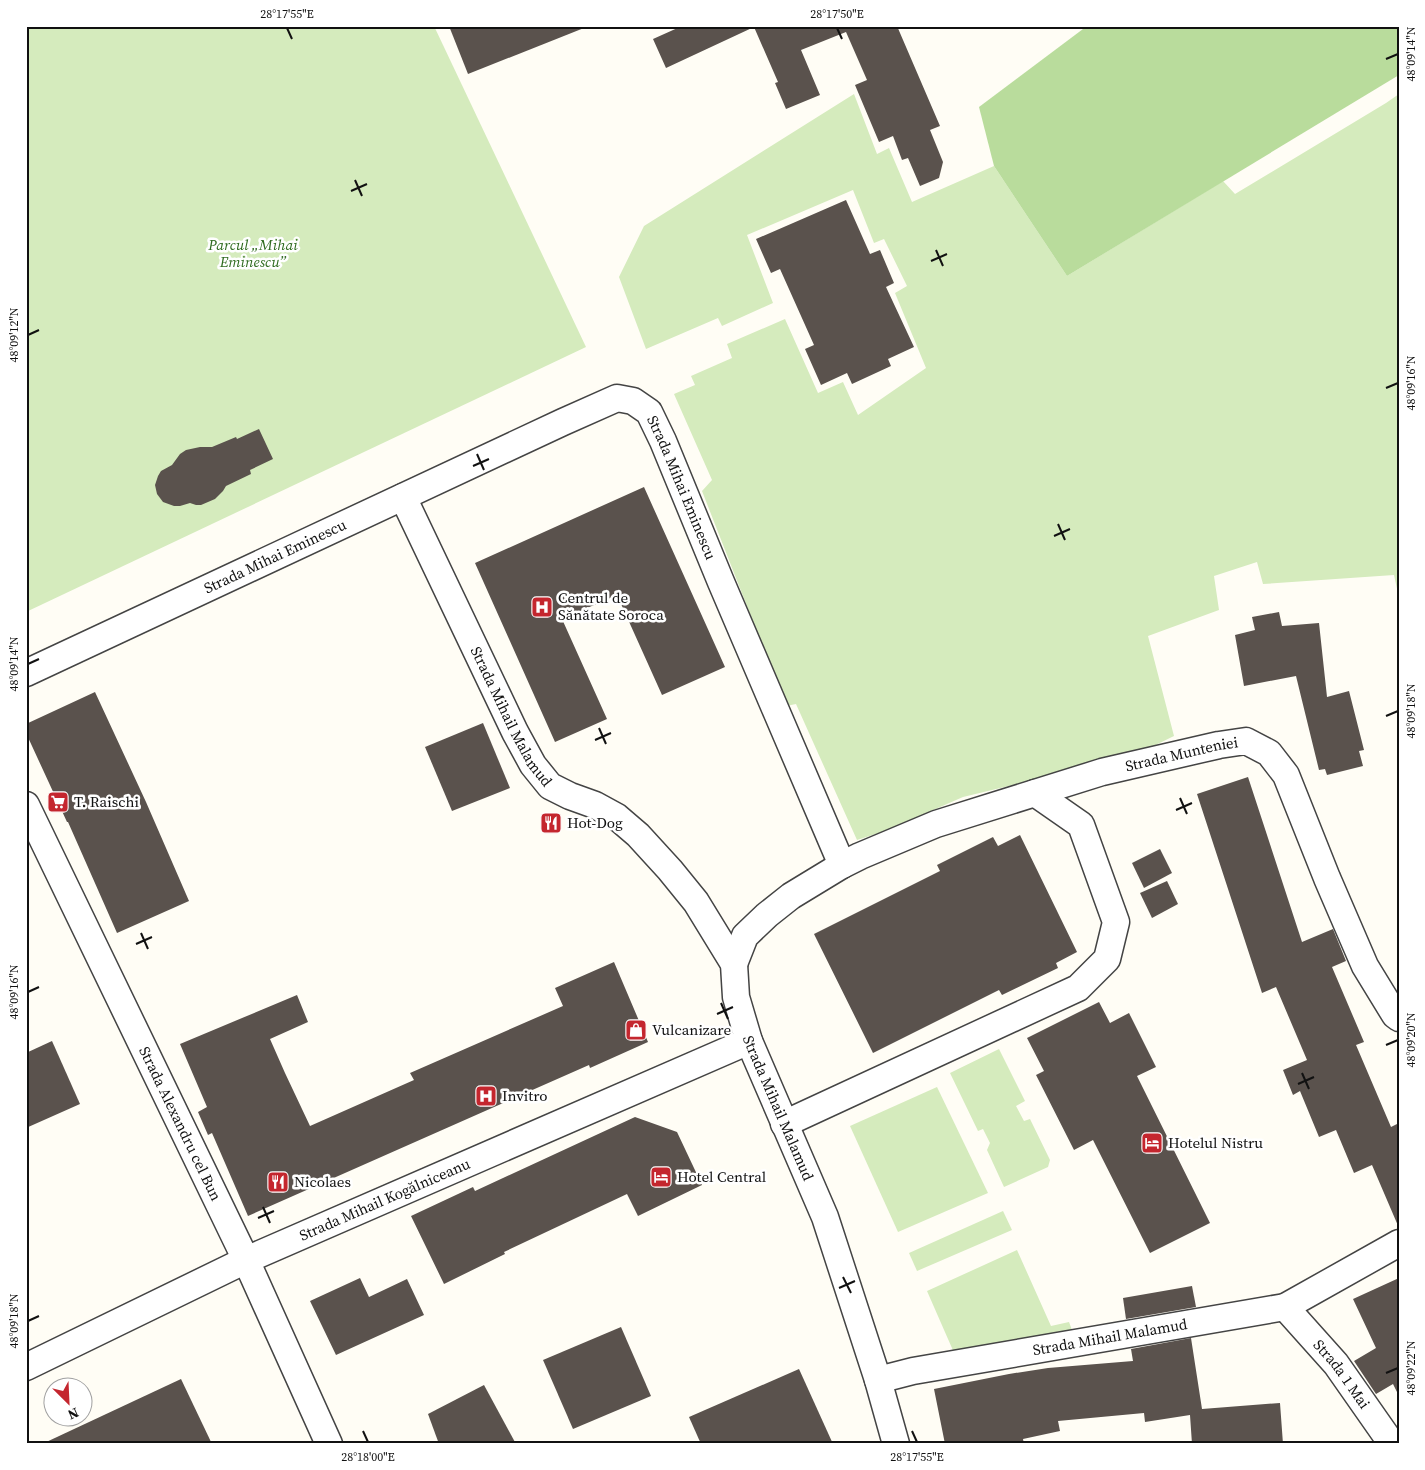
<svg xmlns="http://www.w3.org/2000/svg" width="1425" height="1470" font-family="'Source Serif 4',serif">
<rect width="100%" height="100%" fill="#fffdf5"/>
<g fill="#d5ebbd">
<path d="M26 26H434L586 347 26 612Z"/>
<path d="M854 94 877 154 889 148 912 202 994 166 1067 276 1223 181 1235 194 1386 103 1399 94V598L1394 575 1263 584 1257 562 1214 576 1219 610 1148 636 1174 736 1133 756 963 797 885 831 857 840 796 704 786 706 702 491 712 480 674 394 695 385 691 376 732 358 727 344 785 319 818 393 843 382 858 415 926 368 895 293 907 286 884 239 874 243 853 190 747 235 773 303 722 326 718 318 646 349 619 277 644 226Z"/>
<path d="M999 1049 1025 1101 1016 1106 1024 1121 1030 1119 1050 1160 1048 1167 1004 1187 987 1150 990 1143 983 1129 978 1131 950 1073Z"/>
<path d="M937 1087 988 1193 898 1232 850 1126Z"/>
<path d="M1003 1211 1012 1230 917 1271 909 1253Z"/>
<path d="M1017 1250 1051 1326 1069 1322 1072 1330 955 1355 927 1291Z"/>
</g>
<path fill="#b9dc9c" d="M1087 26H1399V75L1067 276 994 166 979 107Z"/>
<g fill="#5a524d">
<path d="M449 26H583L584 28 468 74Z"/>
<path d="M682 26H897L940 126 930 130 943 162 939 178 920 186 908 158 902 160 893 136 879 142 855 85 867 80 846 32 801 50 820 95 786 109 775 83 778 82 754 27 666 68 653 39Z"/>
<path d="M846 200 870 254 880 250 894 283 886 287 914 347 888 359 891 366 852 384 847 373 821 385 805 349 814 345 780 269 771 273 756 239Z"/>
<path d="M259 429 273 459 250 470 251 474 226 486 223 491 215 499 201 505H196L190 503 180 506H174L163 502 157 494 155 485 158 476 161 471 172 465 180 454 186 450 200 447H212L236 437 237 439Z"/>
<path d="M644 487 725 667 662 695 617 595 562 619 607 719 555 742 475 563Z"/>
<path d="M1279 612 1282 626 1319 623 1327 697 1349 691 1364 750 1359 751 1363 766 1327 775 1325 769 1319 770 1296 676 1244 686 1235 635 1255 630 1252 617Z"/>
<path d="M95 692 146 802 189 901 117 933 68 822H67L26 733V724Z"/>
<path d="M483 723 510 788 452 811 425 747Z"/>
<path d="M1248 777 1302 942 1333 929 1346 961 1332 967 1364 1042 1356 1045 1391 1127 1399 1123V1228L1372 1165 1354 1173 1336 1130 1319 1137 1300 1091 1293 1095 1283 1070 1307 1060 1276 987 1262 993 1197 794Z"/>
<path d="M1020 835 1077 952 1056 963 1058 968 1002 995 999 990 873 1053 814 934 940 871 937 865 993 837 998 846Z"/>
<path d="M1160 849 1172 873 1144 888 1132 863Z"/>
<path d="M1167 881 1178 904 1152 918 1140 893Z"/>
<path d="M614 962 648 1042 590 1068 589 1065 248 1216 212 1133 208 1135 198 1112 207 1107 180 1044 297 995 308 1022 270 1039 285 1073 310 1126 414 1080 410 1073 563 1006 555 988Z"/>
<path d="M1099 1002 1110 1023 1129 1013 1156 1067 1137 1076 1210 1223 1150 1253 1093 1140 1074 1150 1036 1075 1044 1071 1027 1038Z"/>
<path d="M52 1041 80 1104 26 1128V1053Z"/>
<path d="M635 1117 677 1132 702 1185 638 1216 627 1194 504 1252 505 1254 444 1284 411 1216 473 1187 475 1191Z"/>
<path d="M360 1278 369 1297 407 1279 424 1315 336 1355 310 1301Z"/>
<path d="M1399 1278V1396L1393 1384 1376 1394 1354 1361 1376 1348 1353 1299Z"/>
<path d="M1192 1286 1196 1307 1126 1319 1123 1298Z"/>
<path d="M621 1327 651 1396 573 1429 543 1360Z"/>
<path d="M1191 1338 1202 1409 1280 1403 1283 1444H1192L1190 1415 1145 1422 1144 1413 1058 1421 1060 1431 1023 1439 1024 1444H945L934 1389 1009 1374 1048 1368 1133 1361 1131 1349Z"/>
<path d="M799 1369 833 1444H701L689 1417Z"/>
<path d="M181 1379 212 1444H42Z"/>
<path d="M484 1385 516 1444H439L428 1414Z"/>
</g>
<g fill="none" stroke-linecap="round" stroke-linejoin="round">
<g stroke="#444" stroke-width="29">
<g id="street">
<path id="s1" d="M403 497 515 732 533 765 550 786 570 796 595 805 617 817 638 835 670 870 696 902 734 964 736 997 749 1041 825 1217 878 1380 896 1444"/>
<path id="s2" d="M26 673 563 422 617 398 633 401 649 412 663 441 721 582 842 865"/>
<path id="s3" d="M26 805 246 1260 329 1444"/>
<path id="s4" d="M734 964 745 936 767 915 791 896 842 865 860 856 936 824 1102 772 1219 745 1246 741 1269 753 1286 775 1327 878 1365 966 1395 1015 1399 1018"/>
<path d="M784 1124 1078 988 1107 959 1116 922 1081 825 1035 793"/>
<path id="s5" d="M1285 1307 1336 1364 1392 1444"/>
<path id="s6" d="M26 1367 246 1260 749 1041"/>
<path id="s7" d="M878 1380 913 1371 1285 1307 1399 1243"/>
</g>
</g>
<use href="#street" stroke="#fff" stroke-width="26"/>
</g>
<path fill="none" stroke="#111" stroke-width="2" d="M287 28 292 39M837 28 842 39M1386 59 1398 54M355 180 362 196M351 191 367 184M936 250 943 266M931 261 947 254M28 335 39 330M1386 388 1398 383M477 454 484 470M473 466 489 459M1058 524 1065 540M1054 536 1070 529M28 664 39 659M1386 716 1398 711M599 728 606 744M595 740 611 733M1180 798 1187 814M1176 810 1192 803M141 933 148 949M136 944 152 937M28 992 39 987M721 1003 728 1019M717 1014 733 1007M1386 1045 1398 1040M1302 1073 1309 1089M1298 1084 1314 1077M263 1207 270 1223M258 1218 274 1211M843 1277 851 1293M839 1288 855 1281M28 1321 39 1316M1386 1373 1398 1368M363 1431 368 1442M912 1431 917 1442"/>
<defs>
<g id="hospital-square" transform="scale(1.125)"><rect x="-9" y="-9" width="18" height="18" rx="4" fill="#c4262e" stroke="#fff"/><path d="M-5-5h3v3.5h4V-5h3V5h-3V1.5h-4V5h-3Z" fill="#fff"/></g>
<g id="supermarket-square" transform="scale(1.125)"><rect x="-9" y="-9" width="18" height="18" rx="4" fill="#c4262e" stroke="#fff"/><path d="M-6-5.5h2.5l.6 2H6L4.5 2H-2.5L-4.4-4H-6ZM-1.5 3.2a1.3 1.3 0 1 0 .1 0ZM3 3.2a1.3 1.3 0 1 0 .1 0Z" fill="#fff"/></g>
<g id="restaurant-square" transform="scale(1.125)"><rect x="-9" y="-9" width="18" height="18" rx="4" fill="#c4262e" stroke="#fff"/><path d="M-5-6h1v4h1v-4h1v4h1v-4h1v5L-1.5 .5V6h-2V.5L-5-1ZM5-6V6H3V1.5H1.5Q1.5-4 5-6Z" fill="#fff"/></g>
<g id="shop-square" transform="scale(1.125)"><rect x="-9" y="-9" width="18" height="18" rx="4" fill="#c4262e" stroke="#fff"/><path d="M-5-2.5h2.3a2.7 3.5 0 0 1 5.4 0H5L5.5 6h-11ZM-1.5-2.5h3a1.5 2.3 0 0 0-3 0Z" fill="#fff"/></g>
<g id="hotel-square" transform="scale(1.125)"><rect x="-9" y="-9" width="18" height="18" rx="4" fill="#c4262e" stroke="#fff"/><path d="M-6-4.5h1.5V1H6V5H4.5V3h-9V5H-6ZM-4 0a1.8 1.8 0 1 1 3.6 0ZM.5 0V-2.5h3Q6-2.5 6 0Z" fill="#fff"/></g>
</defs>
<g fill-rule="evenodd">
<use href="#hospital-square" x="542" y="607"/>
<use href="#supermarket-square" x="58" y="802"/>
<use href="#restaurant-square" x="551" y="823"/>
<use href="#shop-square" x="636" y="1030"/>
<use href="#hospital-square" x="486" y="1096"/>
<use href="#hotel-square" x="1152" y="1143"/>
<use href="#hotel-square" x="661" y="1177"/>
<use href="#restaurant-square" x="278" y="1182"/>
</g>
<g text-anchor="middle" stroke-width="5" stroke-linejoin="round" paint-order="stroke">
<g font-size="15" font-style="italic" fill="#2f6b1f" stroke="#fff">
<text x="253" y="250">Parcul „Mihai<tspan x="253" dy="17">Eminescu”</tspan></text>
</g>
<g font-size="15" fill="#111" stroke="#fff">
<text dy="5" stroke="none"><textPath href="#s2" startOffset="770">Strada Mihai Eminescu</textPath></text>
<text dy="5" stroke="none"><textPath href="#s2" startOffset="275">Strada Mihai Eminescu</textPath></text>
<text dy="5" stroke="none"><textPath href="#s1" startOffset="245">Strada Mihail Malamud</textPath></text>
<text dy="5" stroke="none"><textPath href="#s4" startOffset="509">Strada Munteniei</textPath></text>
<text dy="5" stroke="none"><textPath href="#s1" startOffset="740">Strada Mihail Malamud</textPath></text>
<text dy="5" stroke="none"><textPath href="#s3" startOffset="354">Strada Alexandru cel Bun</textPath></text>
<text dy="5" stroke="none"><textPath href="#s6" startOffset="396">Strada Mihail Kogălniceanu</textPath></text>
<text dy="5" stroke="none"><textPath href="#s7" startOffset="236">Strada Mihail Malamud</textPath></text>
<text dy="5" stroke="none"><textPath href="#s5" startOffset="88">Strada 1 Mai</textPath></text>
</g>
<g font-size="15" fill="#111" stroke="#fff" text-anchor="start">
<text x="558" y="603">Centrul de<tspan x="558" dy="17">Sănătate Soroca</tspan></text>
<text x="74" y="807">T. Raischi</text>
<text x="567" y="828">Hot-Dog</text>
<text x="652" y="1035">Vulcanizare</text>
<text x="502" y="1101">Invitro</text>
<text x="1168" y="1148">Hotelul Nistru</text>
<text x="677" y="1182">Hotel Central</text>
<text x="294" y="1187">Nicolaes</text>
</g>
</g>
<rect width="1425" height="1470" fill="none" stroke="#ffffff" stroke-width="55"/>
<g transform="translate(68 1402) rotate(156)"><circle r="24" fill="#ffffff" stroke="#a0a0a0"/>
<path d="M0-4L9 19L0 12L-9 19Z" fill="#c4262e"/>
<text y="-8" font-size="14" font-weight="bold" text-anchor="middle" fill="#111111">N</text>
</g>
<rect x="28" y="28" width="1370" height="1414" fill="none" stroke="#111" stroke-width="2"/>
<g font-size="12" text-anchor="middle" fill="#111">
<text x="287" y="18">28°17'55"E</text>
<text x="837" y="18">28°17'50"E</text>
<text transform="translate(1411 54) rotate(-90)" y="4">48°09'14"N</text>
<text transform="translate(14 335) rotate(-90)" y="4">48°09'12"N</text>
<text transform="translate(1411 383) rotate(-90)" y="4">48°09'16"N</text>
<text transform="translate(14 664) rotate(-90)" y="4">48°09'14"N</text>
<text transform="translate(1411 711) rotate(-90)" y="4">48°09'18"N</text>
<text transform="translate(14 992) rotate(-90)" y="4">48°09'16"N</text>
<text transform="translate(1411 1040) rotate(-90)" y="4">48°09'20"N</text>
<text transform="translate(14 1321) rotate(-90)" y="4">48°09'18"N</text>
<text transform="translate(1411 1368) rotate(-90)" y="4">48°09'22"N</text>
<text x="368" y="1461">28°18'00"E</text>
<text x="917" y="1461">28°17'55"E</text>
</g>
</svg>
